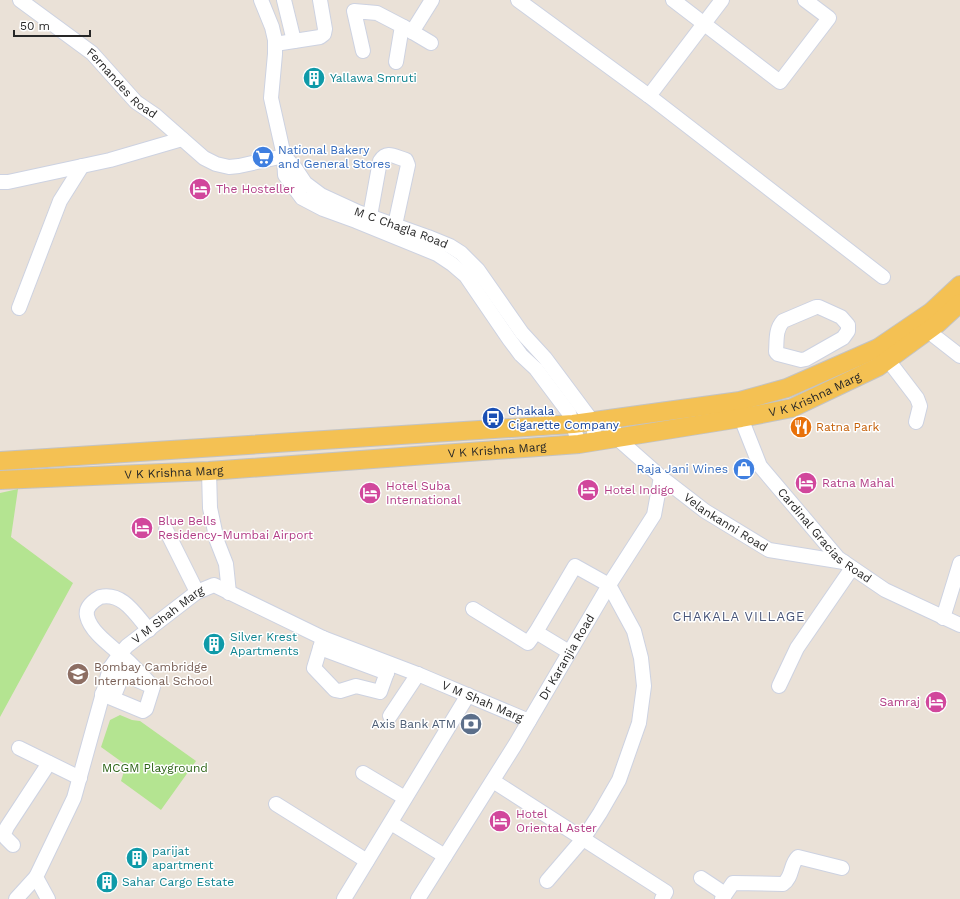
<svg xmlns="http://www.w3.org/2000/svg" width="960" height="899" font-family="'Work Sans',sans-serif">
<rect width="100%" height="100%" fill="#eae1d7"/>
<g fill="#b4e491">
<path d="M18 489 11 537 73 583 0 717V493Z"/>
<path d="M120 715 132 720 140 721 196 761 161 810 121 781 126 765 101 747 110 720Z"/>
</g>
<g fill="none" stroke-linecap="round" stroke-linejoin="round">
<g stroke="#cdd2e1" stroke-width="16">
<g id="minor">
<path id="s1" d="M20 0 92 53 136 102 155 115 204 158 216 164 229 167 239 166 284 156"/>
<path id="s2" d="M261 0 272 27 275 40V54L271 98 284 156 295 168 305 183 321 195 358 212 428 237 450 246 461 253 478 270 522 333 545 358 592 421 596 442"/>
<path d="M284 0 294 41"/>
<path d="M518 0 649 96 883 277"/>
<path d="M673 0 780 82 829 18 805 0"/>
<path d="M404 27 431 43"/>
<path d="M412 32 432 0"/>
<path d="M275 44 320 37 324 34 325 29 320 0"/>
<path d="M363 51 354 11 377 13 402 26 396 62"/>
<path d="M649 96 722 0"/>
<path d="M284 156 285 175 302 198 323 209 356 221 437 254 452 264 466 276 509 339 521 355 536 369 569 413 579 444"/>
<path d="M0 182H8L110 160 182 139"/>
<path d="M370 216 380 161C387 150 395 157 406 160L408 165 395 225"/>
<path d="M816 307H819L841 317 848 325V331L843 338 806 359 801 360 778 354 776 352C777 341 775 330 783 321Z"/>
<path d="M19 308 60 201 82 166"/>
<path d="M928 331 960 356"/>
<path d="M888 360 917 398 920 406 916 422"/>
<path id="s3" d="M740 409 741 418 760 466 838 558 885 590 960 625"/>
<path id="s4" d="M610 419 618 439 661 477 705 511 769 550 844 562"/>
<path d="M209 471 210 508 217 541 226 564 229 593"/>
<path d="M166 530 197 592"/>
<path d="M473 609 528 643 536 632"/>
<path d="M943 618 960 563"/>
<path d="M149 630C135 614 123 592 100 597 93 601 85 607 87 616 91 634 116 649 129 662 137 670 145 678 153 687"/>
<path d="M323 638 314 668 335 690 340 691 356 686 380 692 390 664"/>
<path d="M320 648 387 673"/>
<path d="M779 686 797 648 852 568"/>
<path d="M102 694 143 711 146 709 152 690 151 686 110 668"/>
<path d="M113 698 123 674"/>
<path d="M390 716 418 674"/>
<path d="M19 748 80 778"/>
<path d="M363 773 405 798"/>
<path d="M493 781 666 892 662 899"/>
<path d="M276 804 367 861"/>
<path d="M391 823 445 856"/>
<path d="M13 845 6 838 4 834 7 827 49 763"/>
<path d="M701 878 725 894"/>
<path d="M547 881 583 839 600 813 619 780 639 723 644 686 641 658 634 631 609 585 575 566 536 632 569 652"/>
<path d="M16 899 36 877"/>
<path id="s5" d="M48 899 36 877 74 798 110 668 120 654 127 646 197 592 214 585 323 638 420 675 529 721"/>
<path d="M344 899 468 695"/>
<path id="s6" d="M418 899 515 745 609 585 654 515 661 477"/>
<path d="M722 899 733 883 783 884C793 877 790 864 798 857L842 868"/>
</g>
</g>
<g stroke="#c3c3c3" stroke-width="20">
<g id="major">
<path d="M0 461 573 424 740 401 787 388 878 348 931 312 960 285"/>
<path id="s7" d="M0 480 209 471 579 444 741 418 792 408 878 367 937 324 960 303"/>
</g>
</g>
<use href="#minor" stroke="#fff" stroke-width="14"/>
<use href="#major" stroke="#f4c153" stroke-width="18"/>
</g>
<defs>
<g id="building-disc" transform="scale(1.15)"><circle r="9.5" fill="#0f9aa8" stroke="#fff"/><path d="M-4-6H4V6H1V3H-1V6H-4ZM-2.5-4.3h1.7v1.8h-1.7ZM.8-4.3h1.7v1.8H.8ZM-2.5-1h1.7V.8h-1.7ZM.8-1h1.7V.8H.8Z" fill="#fff"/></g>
<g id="supermarket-disc" transform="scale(1.15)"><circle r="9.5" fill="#3f7fe0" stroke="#fff"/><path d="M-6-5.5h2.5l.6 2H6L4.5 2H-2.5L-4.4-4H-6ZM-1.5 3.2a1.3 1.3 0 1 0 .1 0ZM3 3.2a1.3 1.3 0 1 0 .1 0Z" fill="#fff"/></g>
<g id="hotel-disc" transform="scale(1.15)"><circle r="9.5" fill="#d1479c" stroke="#fff"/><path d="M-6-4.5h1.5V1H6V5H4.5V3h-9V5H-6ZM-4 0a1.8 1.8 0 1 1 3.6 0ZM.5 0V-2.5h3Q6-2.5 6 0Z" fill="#fff"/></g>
<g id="bus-disc" transform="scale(1.15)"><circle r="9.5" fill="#1a4fb4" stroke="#fff"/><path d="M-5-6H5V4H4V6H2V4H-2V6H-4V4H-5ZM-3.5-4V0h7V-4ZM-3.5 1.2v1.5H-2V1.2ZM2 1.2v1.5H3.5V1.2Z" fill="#fff"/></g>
<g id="restaurant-disc" transform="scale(1.15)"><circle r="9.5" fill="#e8710a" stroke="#fff"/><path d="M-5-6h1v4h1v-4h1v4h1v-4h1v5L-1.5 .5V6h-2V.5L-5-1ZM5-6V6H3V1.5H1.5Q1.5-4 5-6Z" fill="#fff"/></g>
<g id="shop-disc" transform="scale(1.15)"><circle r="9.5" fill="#3f7fe0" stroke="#fff"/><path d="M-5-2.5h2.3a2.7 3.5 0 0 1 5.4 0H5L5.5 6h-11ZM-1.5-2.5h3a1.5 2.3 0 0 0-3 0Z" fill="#fff"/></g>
<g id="school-disc" transform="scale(1.15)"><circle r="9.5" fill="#8d6e63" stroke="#fff"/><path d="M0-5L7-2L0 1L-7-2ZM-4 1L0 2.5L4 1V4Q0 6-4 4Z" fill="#fff"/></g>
<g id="bank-disc" transform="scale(1.15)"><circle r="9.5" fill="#5c6f8a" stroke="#fff"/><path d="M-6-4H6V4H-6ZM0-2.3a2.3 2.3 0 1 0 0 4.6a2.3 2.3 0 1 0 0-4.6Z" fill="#fff"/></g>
</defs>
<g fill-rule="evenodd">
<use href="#building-disc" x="314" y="78"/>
<use href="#supermarket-disc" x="263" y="157"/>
<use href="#hotel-disc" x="200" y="189"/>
<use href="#bus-disc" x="493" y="418"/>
<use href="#restaurant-disc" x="801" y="427"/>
<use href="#shop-disc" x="744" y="469"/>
<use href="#hotel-disc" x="806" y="483"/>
<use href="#hotel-disc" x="588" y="490"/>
<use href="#hotel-disc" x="370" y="493"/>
<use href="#hotel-disc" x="142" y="528"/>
<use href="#building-disc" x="214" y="644"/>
<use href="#school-disc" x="78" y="674"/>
<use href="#hotel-disc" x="936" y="702"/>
<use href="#bank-disc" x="471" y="724"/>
<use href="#hotel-disc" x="500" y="821"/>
<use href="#building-disc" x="137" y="858"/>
<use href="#building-disc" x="107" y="882"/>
</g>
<g text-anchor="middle" stroke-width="3" stroke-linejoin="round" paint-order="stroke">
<g font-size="12" fill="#0d838f" stroke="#fff" text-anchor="start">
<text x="330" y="82">Yallawa Smruti</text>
<text x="230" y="641">Silver Krest<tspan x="230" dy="14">Apartments</tspan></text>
<text x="152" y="855">parijat<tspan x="152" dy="14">apartment</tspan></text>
<text x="122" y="886">Sahar Cargo Estate</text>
</g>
<g font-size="12" fill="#272727" stroke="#fff">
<text dy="4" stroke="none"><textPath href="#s1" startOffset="132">Fernandes Road</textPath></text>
<text dy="4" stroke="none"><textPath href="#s2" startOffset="301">M C Chagla Road</textPath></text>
<text dy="4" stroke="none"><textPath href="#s7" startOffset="822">V K Krishna Marg</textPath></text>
<text dy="4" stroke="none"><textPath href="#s7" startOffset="498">V K Krishna Marg</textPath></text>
<text dy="4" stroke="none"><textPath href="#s7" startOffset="174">V K Krishna Marg</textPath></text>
<text dy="4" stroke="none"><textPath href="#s4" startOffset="158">Velankanni Road</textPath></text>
<text dy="4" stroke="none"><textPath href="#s3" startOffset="156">Cardinal Gracias Road</textPath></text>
<text dy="4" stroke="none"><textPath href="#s5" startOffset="327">V M Shah Marg</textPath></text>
<text dy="4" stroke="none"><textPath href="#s6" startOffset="284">Dr Karanjia Road</textPath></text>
<text dy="4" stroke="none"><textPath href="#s5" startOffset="675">V M Shah Marg</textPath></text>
</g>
<g font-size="12" fill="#366cbe" stroke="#fff" text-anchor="start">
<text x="278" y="154">National Bakery<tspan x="278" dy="14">and General Stores</tspan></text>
<text x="728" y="473" text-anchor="end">Raja Jani Wines</text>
</g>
<g font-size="12" fill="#b23c85" stroke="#fff" text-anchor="start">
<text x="216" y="193">The Hosteller</text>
<text x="822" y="487">Ratna Mahal</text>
<text x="386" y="490">Hotel Suba<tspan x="386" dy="14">International</tspan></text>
<text x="604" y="494">Hotel Indigo</text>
<text x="158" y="525">Blue Bells<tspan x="158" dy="14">Residency-Mumbai Airport</tspan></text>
<text x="920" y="706" text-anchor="end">Samraj</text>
<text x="516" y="818">Hotel<tspan x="516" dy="14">Oriental Aster</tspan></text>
</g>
<g font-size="12" fill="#164399" stroke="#fff" text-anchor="start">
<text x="508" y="415">Chakala<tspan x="508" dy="14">Cigarette Company</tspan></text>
</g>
<g font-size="12" fill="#c56008" stroke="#fff" text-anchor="start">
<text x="816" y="431">Ratna Park</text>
</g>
<g font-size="12" fill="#785e54" stroke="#fff" text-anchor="start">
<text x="94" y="671">Bombay Cambridge<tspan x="94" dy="14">International School</tspan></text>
</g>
<g font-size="12" fill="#4e5e75" stroke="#fff" text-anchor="end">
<text x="456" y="728">Axis Bank ATM</text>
</g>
<g font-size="12" fill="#2d6417" stroke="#fff">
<text x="155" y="772">MCGM Playground</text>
</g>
<g font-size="13" letter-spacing="1" fill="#475478" stroke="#fff">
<text x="739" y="621">CHAKALA VILLAGE</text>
</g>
</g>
<path d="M14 30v6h76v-6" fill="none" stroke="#272727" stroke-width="2"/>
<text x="20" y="30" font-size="12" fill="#272727" stroke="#ffffff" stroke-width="3" paint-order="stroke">50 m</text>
</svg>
